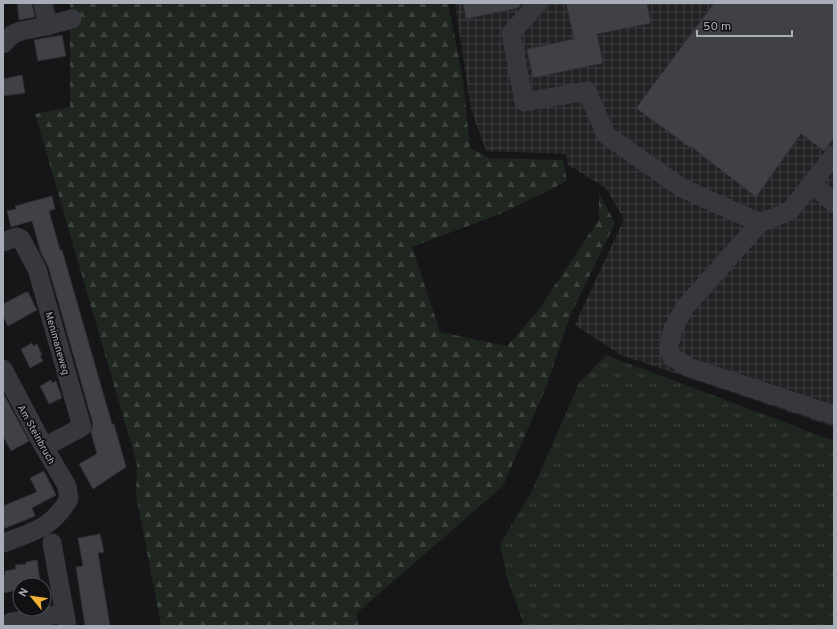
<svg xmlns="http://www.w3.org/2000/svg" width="837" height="629" font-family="Overpass,sans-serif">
<defs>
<pattern id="industrial-grid" width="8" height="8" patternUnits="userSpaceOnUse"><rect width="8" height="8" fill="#222225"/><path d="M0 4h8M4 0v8" fill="none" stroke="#3f3f43"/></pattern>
<pattern id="grass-tufts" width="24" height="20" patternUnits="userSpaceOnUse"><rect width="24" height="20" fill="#1e261f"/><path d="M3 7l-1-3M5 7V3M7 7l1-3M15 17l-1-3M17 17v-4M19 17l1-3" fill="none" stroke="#3c433d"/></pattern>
<pattern id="forest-firs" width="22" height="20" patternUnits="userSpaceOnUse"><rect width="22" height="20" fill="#1e261f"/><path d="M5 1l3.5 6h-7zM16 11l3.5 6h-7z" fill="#3c433d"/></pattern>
</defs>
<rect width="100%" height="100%" fill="#161618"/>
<path fill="url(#industrial-grid)" d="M455 3H834V427L621 355 575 325 624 219 606 188 568 165 566 154 486 151 471 109Z"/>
<path fill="url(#grass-tufts)" d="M606 355 834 441V626H522L523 622 507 578 500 544 532 491 579 383Z"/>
<path fill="url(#forest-firs)" d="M70 3H448L463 80 470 148 490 158 563 160 567 181 505 212 412 247 440 332 507 346 537 312 599 219V193L615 223 570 316 546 387 503 486 357 613 358 626H161L136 494 137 464 35 114 70 107Z"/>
<g fill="#404145" stroke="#303034">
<path d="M17 3H32L35 17 19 20Z"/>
<path d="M463 3H521V5L518 8 466 19Z"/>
<path d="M566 3H647L651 23 597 34 603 63 533 78 527 49 574 39Z"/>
<path d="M714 3H834V138L824 151 801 134 756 197 690 146 689 147 636 108Z"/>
<path d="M62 35 66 56 38 61 34 40Z"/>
<path d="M22 75 25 93 3 96V79Z"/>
<path d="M52 196 55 209 49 211 60 250H62L112 424H114L126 467 93 489 79 464 97 454 91 432 93 424 48 266 41 253 32 221 11 227 7 211 16 209 15 206Z"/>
<path d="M28 292 37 310 8 326 3 316V304L24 293Z"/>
<path d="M32 343 33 346 37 344 42 355 40 356 43 361 30 368 21 349Z"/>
<path d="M51 380 52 383 56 381 62 398 49 404 40 386Z"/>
<path d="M3 393 29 441 11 451 3 436Z"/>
<path d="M44 471 56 495 32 508 35 516 3 529V506L37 492 30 478Z"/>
<path d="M100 534 104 552 98 553 110 626H85L76 567 83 566 78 538Z"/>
<path d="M37 560 40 581 29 583V585H20L18 586 19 590 3 593V575H5V571L16 569 15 565 26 564V562Z"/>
</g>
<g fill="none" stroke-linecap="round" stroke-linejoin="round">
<g stroke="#37383d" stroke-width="19">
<path d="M43 3 48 26"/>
<path d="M538 3 511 33 524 102 587 91 606 135 682 188 760 223 790 211 834 155"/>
<path d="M3 44 13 34 21 31 46 26 72 19"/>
<path d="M812 184 834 203"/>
<path d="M760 223 685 307 673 329 669 346 671 356 688 367 834 415"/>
<path d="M3 242 17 237 21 239 37 269 82 427 44 447"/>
<path d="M3 369 44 447 67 486 69 499C52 528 33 532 3 543"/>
<path d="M52 543 67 626"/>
<path d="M11 626V622L65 613"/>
</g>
</g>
<g text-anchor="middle" stroke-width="4" stroke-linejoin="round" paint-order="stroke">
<g font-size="10" fill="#a8adb8" stroke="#111113">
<text transform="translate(58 343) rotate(74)" y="4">Menimaneweg</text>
<text transform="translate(37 434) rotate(61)" y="4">Am Steinbruch</text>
</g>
</g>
<rect width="837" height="629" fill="none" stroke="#a8adb8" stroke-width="8"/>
<g transform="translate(32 597) rotate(299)"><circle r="19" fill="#111113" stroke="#4d4f55"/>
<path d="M0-3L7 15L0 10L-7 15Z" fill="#f2b134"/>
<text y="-6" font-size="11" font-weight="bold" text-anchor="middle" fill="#a8adb8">N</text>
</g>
<path d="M697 30v6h95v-6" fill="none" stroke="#a8adb8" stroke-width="2"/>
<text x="703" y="30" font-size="12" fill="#a8adb8" stroke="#111113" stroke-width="3" paint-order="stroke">50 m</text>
</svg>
